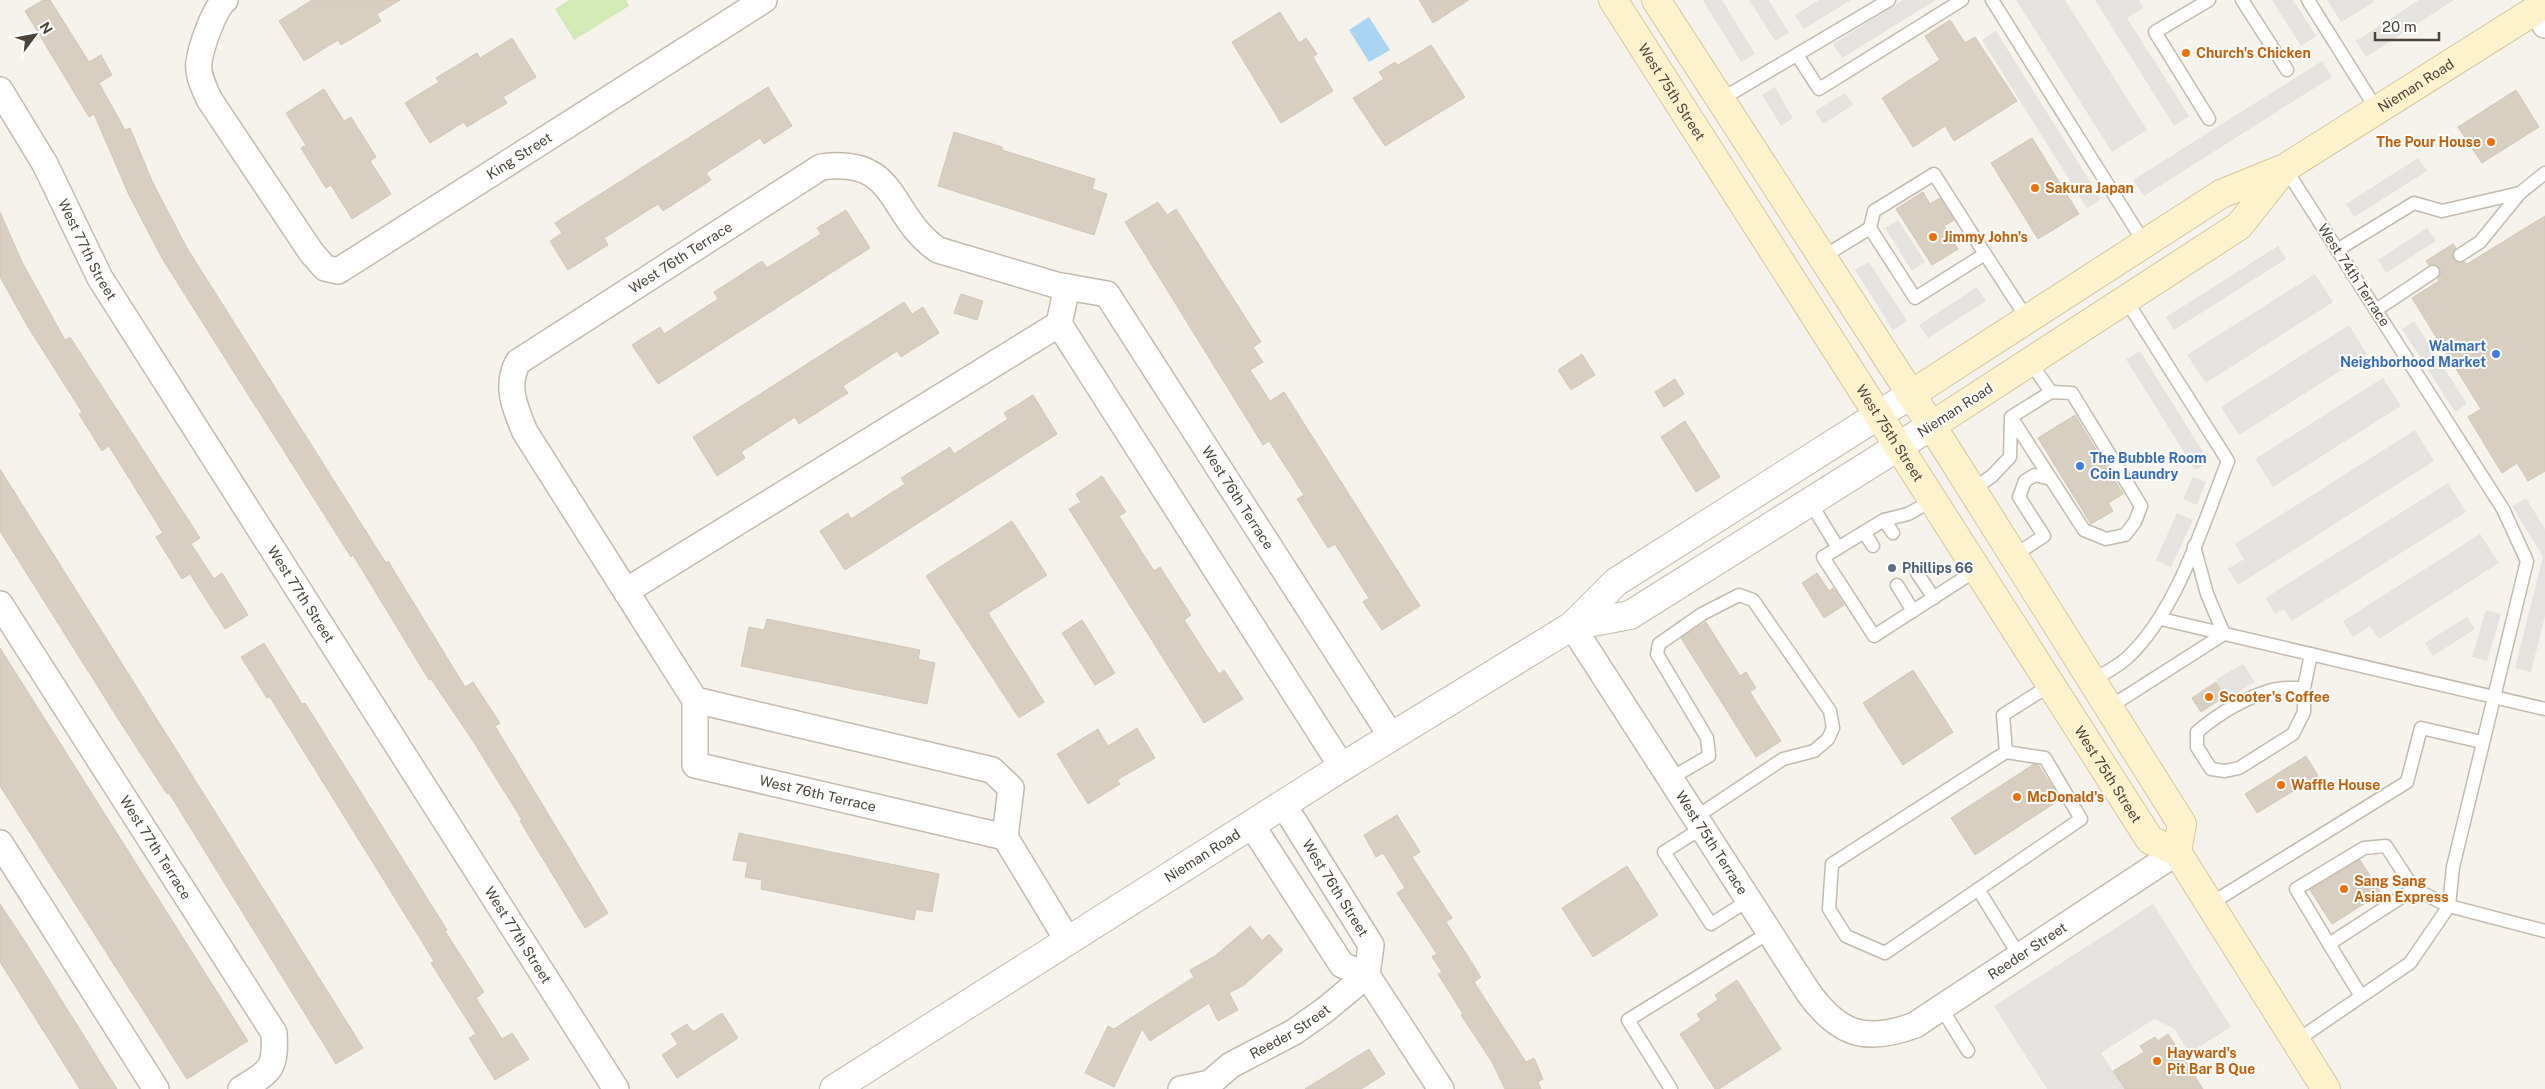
<svg xmlns="http://www.w3.org/2000/svg" width="2545" height="1089" font-family="'Public Sans',sans-serif">
<rect width="100%" height="100%" fill="#f6f3ec"/>
<path fill="#d2eab5" d="M569 0H626L629 6 574 40 555 9Z"/>
<g fill="#e5e3e0">
<path d="M1703 0H1722L1755 54 1741 62Z"/>
<path d="M1749 0H1769L1789 33 1775 41Z"/>
<path d="M1819 0H1851L1804 29 1795 15Z"/>
<path d="M1903 0H1936L1842 58 1833 44Z"/>
<path d="M2016 0H2065L2147 130 2112 152Z"/>
<path d="M2095 0H2139L2143 8 2127 18 2189 116 2174 126Z"/>
<path d="M2272 0H2293L2316 36 2301 46Z"/>
<path d="M2327 0H2373L2374 2 2341 22Z"/>
<path d="M2419 0H2454L2366 57 2356 41Z"/>
<path d="M1996 31 2101 199 2087 208 1982 40Z"/>
<path d="M2322 61 2332 77 2144 196 2133 180Z"/>
<path d="M1775 87 1793 118 1781 126 1762 95Z"/>
<path d="M1845 93 1853 105 1823 124 1815 111Z"/>
<path d="M2418 158 2427 171 2354 217 2346 204Z"/>
<path d="M1898 220 1925 262 1912 271 1885 228Z"/>
<path d="M2427 228 2436 241 2386 273 2378 260Z"/>
<path d="M2278 246 2286 259 2174 330 2166 317Z"/>
<path d="M1869 262 1907 321 1893 330 1855 270Z"/>
<path d="M2315 274 2333 302 2206 383 2187 355Z"/>
<path d="M1977 287 1986 301 1928 338 1919 325Z"/>
<path d="M2414 321 2467 404 2455 412 2402 329Z"/>
<path d="M2349 325 2367 354 2239 435 2221 407Z"/>
<path d="M2140 351 2209 462 2195 470 2126 359Z"/>
<path d="M2383 378 2401 406 2273 487 2255 459Z"/>
<path d="M2415 430 2434 461 2238 585 2228 569 2244 559 2235 544Z"/>
<path d="M2193 477 2206 482 2197 505 2183 499Z"/>
<path d="M2448 483 2466 512 2292 621 2284 609 2275 614 2265 598Z"/>
<path d="M2526 498 2545 529V616L2531 672 2515 668 2543 557 2512 506Z"/>
<path d="M2177 513 2193 520 2171 567 2156 560Z"/>
<path d="M2480 534 2499 563 2379 639 2370 626 2353 637 2343 621Z"/>
<path d="M2486 610 2501 614 2487 661 2472 657Z"/>
<path d="M2467 617 2475 629 2433 656 2425 643Z"/>
<path d="M2243 664 2255 682 2227 699 2216 679Z"/>
<path d="M2153 904 2231 1027 2189 1053 2175 1029 2154 1019 2101 1053 2124 1089H2047L1994 1006Z"/>
</g>
<path fill="#a9d4f2" d="M1369 17 1390 50 1369 62 1349 30Z"/>
<g fill="#d8cfc1" stroke="#d3c7b4">
<path d="M43 0H50L89 62 101 55 112 75 99 83 125 130 130 128 152 181 187 248 386 563 388 561 465 687 473 682 500 723 495 726 608 913 585 928 520 821 522 820 473 741 431 679 429 680 353 555 351 557 163 260 129 195 94 114 89 117 25 11Z"/>
<path d="M312 0H400L377 14 381 21 341 45 338 40 304 61 279 21Z"/>
<path d="M1419 0H1469L1433 23Z"/>
<path d="M1280 12 1299 43 1306 38 1317 54 1313 57 1333 91 1281 123 1232 42Z"/>
<path d="M1950 20 1965 43 1975 37 2017 101 1954 141 1945 126 1913 147 1882 98 1940 60 1925 36Z"/>
<path d="M512 38 536 77 503 97 507 103 467 127 464 122 430 143 405 103 439 82 436 78 477 53 480 58Z"/>
<path d="M1431 45 1465 97 1385 146 1353 98 1384 79 1379 72 1395 62 1398 65Z"/>
<path d="M768 87 792 126 764 144 760 138 706 173 711 180 663 211 658 204 604 238 608 245 568 270 550 241 562 233 555 223Z"/>
<path d="M324 89 344 121 351 117 376 157 370 161 391 194 352 219 331 185 326 188 301 148 306 145 286 113Z"/>
<path d="M2516 90 2539 127 2482 163 2458 127Z"/>
<path d="M954 132 1002 147V150L1095 179 1092 189 1107 194 1094 235 938 186Z"/>
<path d="M2032 138 2079 214 2038 239 1991 163Z"/>
<path d="M1923 192 1930 204 1940 198 1954 220 1944 226 1958 249 1932 265 1896 209Z"/>
<path d="M1158 202 1167 215 1176 209 1261 342 1253 347 1263 362 1250 370 1270 401 1284 392 1420 606 1382 630 1363 602 1369 598 1335 544 1328 548 1297 499 1304 495 1269 441 1263 445 1125 222Z"/>
<path d="M846 210 870 248 658 384 632 345 660 327 664 334 718 299 714 292 762 261 767 268 821 234 817 228Z"/>
<path d="M0 212 22 262 65 340 70 337 200 538 191 544 214 579 222 573 248 615 225 629 190 574 182 579 156 537 163 533 109 446 102 451 79 414 82 412 28 327 0 277Z"/>
<path d="M2545 216V471L2528 481 2517 463 2502 473 2468 417 2481 409 2412 298 2439 281 2438 279 2441 272 2439 267 2433 264 2429 265 2426 261 2453 244 2456 248 2452 255 2454 260 2460 263 2465 262 2467 264Z"/>
<path d="M961 294 983 301 977 320 954 313Z"/>
<path d="M904 302 912 314 923 307 939 333 901 357 897 351 843 386 848 393 799 424 795 417 741 452 745 458 717 476 693 437Z"/>
<path d="M1582 354 1595 375 1571 390 1558 370Z"/>
<path d="M1675 379 1684 394 1664 407 1655 392Z"/>
<path d="M1033 395 1057 434 845 570 820 531 848 513 851 519 905 484 901 478 950 447 954 454 1008 419 1004 413Z"/>
<path d="M2075 415 2123 494 2108 503 2113 511 2091 524 2038 438Z"/>
<path d="M1685 421 1720 477 1696 492 1661 437Z"/>
<path d="M0 469 363 1048 336 1064 169 793 167 794 122 725 0 531Z"/>
<path d="M1102 476 1126 512 1119 516 1154 571 1160 567 1191 615 1184 620 1219 674 1224 670 1243 699 1204 723 1069 509 1081 502 1076 494Z"/>
<path d="M1012 521 1047 575 988 613 1044 702 1019 718 926 576Z"/>
<path d="M1817 573 1829 591 1833 588 1844 605 1824 618 1802 583Z"/>
<path d="M767 619 920 650 918 659 935 663 927 704 741 666 749 627 764 630Z"/>
<path d="M1082 620 1115 673 1095 685 1062 633Z"/>
<path d="M1706 622 1740 676 1746 672 1756 688 1750 692 1781 741 1756 757 1681 638Z"/>
<path d="M264 643 302 704 305 703 447 930 445 931 484 992 476 998 502 1039 512 1033 529 1059 495 1080 469 1038 476 1034 431 963 434 961 270 697 267 698 241 657Z"/>
<path d="M0 648 248 1041 187 1079 0 786Z"/>
<path d="M1913 670 1953 732 1903 765 1863 703Z"/>
<path d="M2216 682 2225 696 2201 712 2192 698Z"/>
<path d="M1137 728 1155 758 1117 780 1120 784 1088 804 1057 754 1098 729 1108 746Z"/>
<path d="M2306 756 2318 776 2257 813 2245 794Z"/>
<path d="M2034 764 2038 765 2056 792 2053 804 1975 855 1951 818Z"/>
<path d="M1397 815 1420 852 1412 857 1452 918 1446 922 1481 977 1474 982 1526 1062 1534 1058 1543 1079 1538 1082 1541 1089H1505L1492 1062 1461 1015 1463 1014 1438 974 1442 972 1432 957 1437 954 1397 893 1405 888 1383 853 1376 857 1364 835Z"/>
<path d="M739 833 939 874 932 912 916 909 914 920 761 889 762 880 745 877 748 862 733 860Z"/>
<path d="M2360 860 2381 893 2332 924 2310 890Z"/>
<path d="M1627 866 1658 915 1593 957 1562 908Z"/>
<path d="M0 904 24 940 117 1089H80L0 962Z"/>
<path d="M1250 926 1262 941 1269 934 1283 950 1244 985 1229 993 1238 1010 1218 1021 1209 1003 1150 1041 1142 1029 1114 1087 1085 1073 1108 1026 1114 1029 1194 977 1190 970 1215 956Z"/>
<path d="M1737 980 1781 1049 1719 1089H1715L1680 1034 1701 1020 1697 1014 1718 1000 1715 995Z"/>
<path d="M722 1013 738 1038 677 1078 662 1055 678 1044 671 1034 687 1024 693 1032Z"/>
<path d="M2168 1034 2203 1089H2125L2113 1071 2144 1052 2140 1046 2155 1037 2158 1041Z"/>
<path d="M1369 1049 1385 1074 1361 1089H1305Z"/>
</g>
<g fill="none" stroke-linecap="round" stroke-linejoin="round">
<g stroke="#c2bbae" stroke-width="15">
<g id="service">
<path d="M1992 0 2145 244"/>
<path d="M2242 0 2287 70"/>
<path d="M2308 0 2377 110"/>
<path d="M1797 55 1819 89 1962 0"/>
<path d="M1720 100 1889 0"/>
<path d="M2209 119 2155 32 2209 0"/>
<path d="M2285 168 2503 509 2527 561 2453 867 2449 906 2410 963 2296 1041"/>
<path d="M1870 228 1874 211 1934 174 1985 254"/>
<path d="M2337 250 2414 203 2442 211 2520 193 2545 173"/>
<path d="M2460 255 2480 242 2520 193"/>
<path d="M1821 258 1870 228 1915 298 1985 254 2028 320"/>
<path d="M2376 310 2433 272"/>
<path d="M2030 362 2051 392"/>
<path d="M1972 490 1992 476 2010 457 2011 417 2051 392 2072 393 2141 506 2135 522 2125 535 2106 539 2084 530 2011 417"/>
<path d="M1810 502 1838 548 1884 520 1908 514 1933 500"/>
<path d="M1884 520 1893 533"/>
<path d="M1864 532 1873 546"/>
<path d="M2194 546 2207 594 2224 634"/>
<path d="M1838 548 1823 557 1874 636 1978 569"/>
<path d="M2013 556 2044 536 2019 497 2025 481 2035 475 2051 479"/>
<path d="M1917 573 1934 598"/>
<path d="M1897 585 1913 611"/>
<path d="M2161 619 2545 709"/>
<path d="M2091 681C2103 674 2117 667 2127 658 2177 612 2203 524 2228 461L2126 300"/>
<path d="M2304 688C2294 688 2282 687 2272 690 2245 698 2218 714 2197 732V747L2211 769 2225 771 2239 768 2293 734 2304 712V688L2311 654"/>
<path d="M2108 708 2224 634"/>
<path d="M2006 752 2045 758 2081 819 1885 953 1846 936 1829 909 1832 864Z"/>
<path d="M2006 752 2003 715 2052 684"/>
<path d="M1671 778 1709 756 1707 738 1657 654 1659 644 1702 614 1739 595 1753 600 1830 711 1833 728 1828 739 1814 751 1783 759 1696 817"/>
<path d="M1702 828 1664 852 1711 924 1749 900"/>
<path d="M1978 889 2020 957"/>
<path d="M2210 904 2407 782 2421 728 2482 742"/>
<path d="M2329 944 2296 889 2364 848 2386 846 2414 889"/>
<path d="M2361 996 2329 944 2414 889 2449 906 2545 931"/>
<path d="M1942 1009 1968 1051"/>
<path d="M1671 1089 1628 1020 1770 932"/>
</g>
</g>
<g stroke="#c2bbae" stroke-width="28">
<g id="minor">
<path id="s1" d="M225 0C214 9 201 47 199 62 197 75 204 87 209 99L311 252 325 268 338 271 764 0"/>
<path d="M2539 0 2545 25"/>
<path id="s2" d="M0 90 45 164 100 278 616 1089"/>
<path d="M1059 324 1342 767"/>
<path d="M626 591 1059 324 1067 287"/>
<path id="s3" d="M0 604 274 1033C276 1069 271 1071 241 1089"/>
<path id="s4" d="M1572 626 1808 992C1838 1034 1865 1044 1915 1025L2177 852"/>
<path id="s5" d="M695 700V765L1005 837"/>
<path id="s6" d="M1283 804 1371 945 1367 975"/>
<path d="M1251 824 1342 965 1367 975 1441 1089"/>
<path d="M0 843 156 1089"/>
<path id="s7" d="M1068 941 1005 837 1011 788 992 770 695 700 525 432C515 408 505 386 518 362L821 167C899 156 887 215 938 250L1056 285 1107 294 1391 736"/>
<path id="s8" d="M1181 1089 1210 1083 1231 1065 1294 1032 1325 1010 1367 975"/>
</g>
</g>
<g stroke="#c2bbae" stroke-width="30">
<g id="tertiary">
<path d="M1572 626 1630 615 1931 426"/>
<path id="s9" d="M834 1089 1342 767 1572 626 1616 582 1910 395"/>
</g>
</g>
<g stroke="#d6c79b" stroke-width="30">
<g id="secondary">
<path id="s10" d="M1613 0 2150 840 2177 852 2326 1089"/>
<path d="M1656 0 1949 453 2182 824 2177 852"/>
<path id="s11" d="M1910 395 2221 194 2285 168 2545 4"/>
<path d="M1931 426 2239 226 2284 169"/>
</g>
</g>
<use href="#service" stroke="#fff" stroke-width="12"/>
<use href="#minor" stroke="#fff" stroke-width="25"/>
<use href="#tertiary" stroke="#fff" stroke-width="28"/>
<use href="#secondary" stroke="#fff3cd" stroke-width="28"/>
</g>
<g fill="#e8710a" stroke="#fff" stroke-width="2">
<circle cx="2186" cy="53" r="5"/>
<circle cx="2491" cy="142" r="5"/>
<circle cx="2035" cy="188" r="5"/>
<circle cx="1933" cy="237" r="5"/>
<circle cx="2209" cy="697" r="5"/>
<circle cx="2281" cy="785" r="5"/>
<circle cx="2017" cy="797" r="5"/>
<circle cx="2344" cy="889" r="5"/>
<circle cx="2157" cy="1061" r="5"/>
</g>
<g fill="#3f7fe0" stroke="#fff" stroke-width="2">
<circle cx="2496" cy="354" r="5"/>
<circle cx="2080" cy="466" r="5"/>
</g>
<circle fill="#5c6f8a" stroke="#fff" stroke-width="2" cx="1892" cy="568" r="5"/>
<g text-anchor="middle" stroke-width="4" stroke-linejoin="round" paint-order="stroke">
<g font-size="14" font-weight="bold" fill="#c56008" stroke="#fff" text-anchor="start">
<text x="2196" y="58">Church's Chicken</text>
<text x="2481" y="147" text-anchor="end">The Pour House</text>
<text x="2045" y="193">Sakura Japan</text>
<text x="1943" y="242">Jimmy John's</text>
<text x="2219" y="702">Scooter's Coffee</text>
<text x="2291" y="790">Waffle House</text>
<text x="2027" y="802">McDonald's</text>
<text x="2354" y="886">Sang Sang<tspan x="2354" dy="16">Asian Express</tspan></text>
<text x="2167" y="1058">Hayward's<tspan x="2167" dy="16">Pit Bar B Que</tspan></text>
</g>
<g font-size="14" fill="#4b4439" stroke="#fff">
<text dy="5" stroke="none"><textPath href="#s11" startOffset="594">Nieman Road</textPath></text>
<text dy="5" stroke="none"><textPath href="#s10" startOffset="109">West 75th Street</textPath></text>
<text dy="5" stroke="none"><textPath href="#s1" startOffset="540">King Street</textPath></text>
<text dy="5" stroke="none"><textPath href="#s2" startOffset="182">West 77th Street</textPath></text>
<text dy="5" stroke="none"><textPath href="#s7" startOffset="1086">West 76th Terrace</textPath></text>
<text transform="translate(2354 275) rotate(57)" y="5">West 74th Terrace</text>
<text transform="translate(1955 410) rotate(-33)" y="5">Nieman Road</text>
<text dy="5" stroke="none"><textPath href="#s10" startOffset="514">West 75th Street</textPath></text>
<text dy="5" stroke="none"><textPath href="#s7" startOffset="1824">West 76th Terrace</textPath></text>
<text dy="5" stroke="none"><textPath href="#s2" startOffset="588">West 77th Street</textPath></text>
<text dy="5" stroke="none"><textPath href="#s10" startOffset="919">West 75th Street</textPath></text>
<text dy="5" stroke="none"><textPath href="#s5" startOffset="191">West 76th Terrace</textPath></text>
<text dy="5" stroke="none"><textPath href="#s4" startOffset="258">West 75th Terrace</textPath></text>
<text dy="5" stroke="none"><textPath href="#s3" startOffset="289">West 77th Terrace</textPath></text>
<text dy="5" stroke="none"><textPath href="#s9" startOffset="436">Nieman Road</textPath></text>
<text dy="5" stroke="none"><textPath href="#s6" startOffset="99">West 76th Street</textPath></text>
<text dy="5" stroke="none"><textPath href="#s2" startOffset="992">West 77th Street</textPath></text>
<text dy="5" stroke="none"><textPath href="#s4" startOffset="694">Reeder Street</textPath></text>
<text dy="5" stroke="none"><textPath href="#s8" startOffset="125">Reeder Street</textPath></text>
</g>
<g font-size="14" font-weight="bold" fill="#366cbe" stroke="#fff" text-anchor="end">
<text x="2486" y="351">Walmart<tspan x="2486" dy="16">Neighborhood Market</tspan></text>
<text x="2090" y="463" text-anchor="start">The Bubble Room<tspan x="2090" dy="16">Coin Laundry</tspan></text>
</g>
<g font-size="14" font-weight="bold" fill="#4e5e75" stroke="#fff" text-anchor="start">
<text x="1902" y="573">Phillips 66</text>
</g>
</g>
<g transform="translate(35 35) rotate(58)" stroke="#ffffff" stroke-width="4" paint-order="stroke">
<path d="M0-4L9 19L0 12L-9 19Z" fill="#4b4439"/>
<text y="-8" font-size="14" font-weight="bold" text-anchor="middle" fill="#4b4439">N</text>
</g>
<path d="M2375 32v8h64v-8" fill="none" stroke="#4b4439" stroke-width="2.5"/>
<text x="2382" y="32" font-size="15" fill="#4b4439" stroke="#ffffff" stroke-width="4" paint-order="stroke">20 m</text>
</svg>
